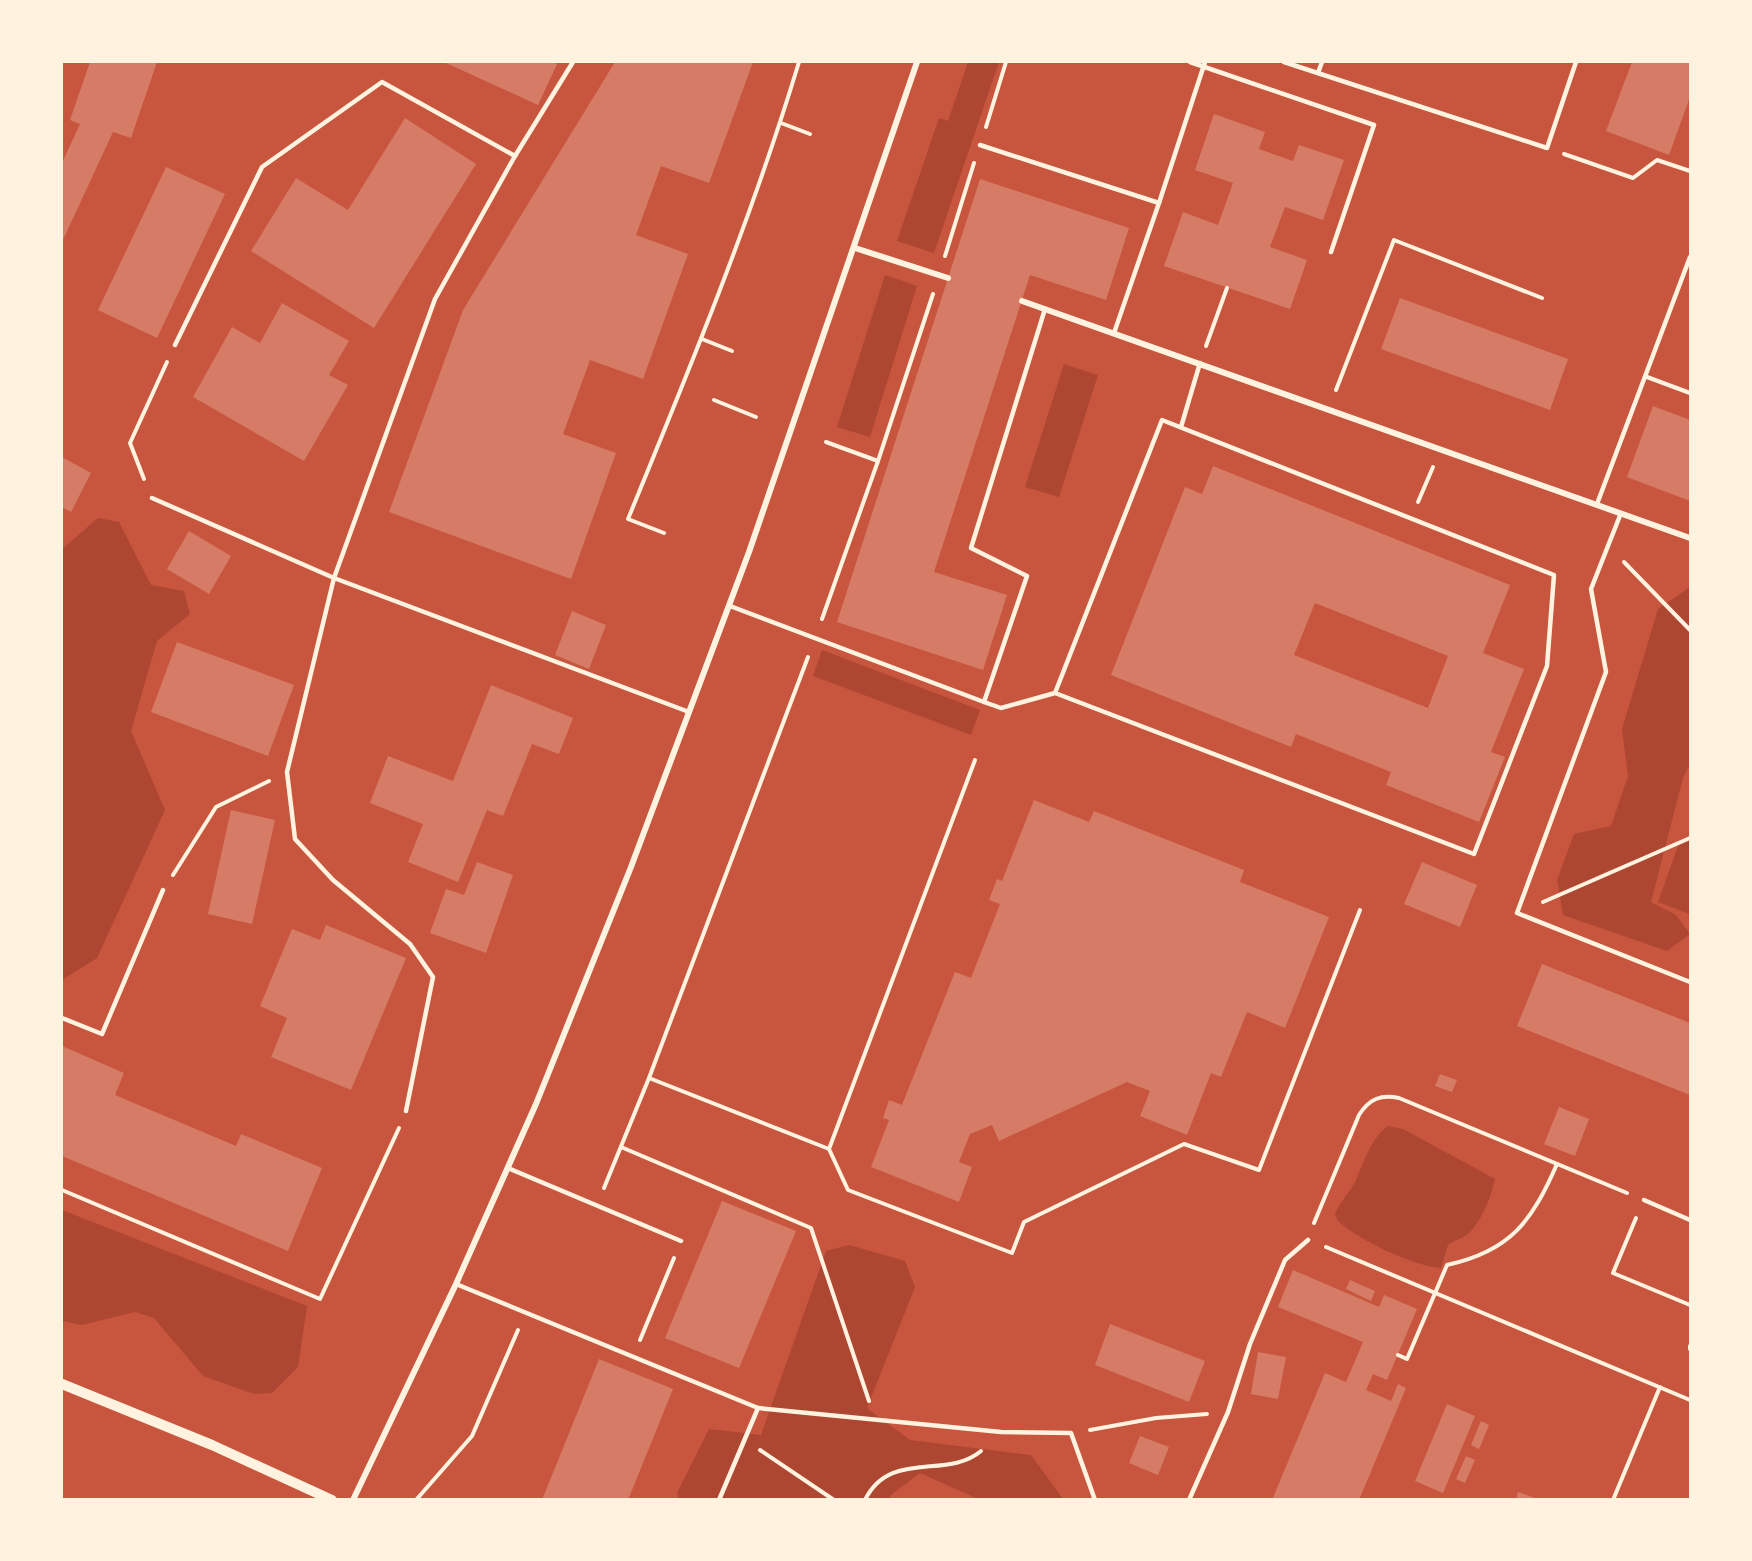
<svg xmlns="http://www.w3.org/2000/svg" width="1752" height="1561" font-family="'Roboto Condensed',sans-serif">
<rect width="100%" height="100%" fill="#c8553d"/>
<g fill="#ae4732">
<path d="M968 62H999L934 253 897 241 939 118 948 121Z"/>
<path d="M885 275 917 286 870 437 837 427Z"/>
<path d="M1064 364 1098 375 1059 497 1025 487Z"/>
<path d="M98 518 119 522 151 585 184 591 190 614 157 641 131 731 165 810 97 958 62 980V549Z"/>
<path d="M1690 587V764L1683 778 1651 902 1676 915 1690 934 1667 951 1563 915 1557 880 1574 834 1611 826 1628 776 1622 729 1658 609Z"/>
<path d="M822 650 980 710 971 735 813 676Z"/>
<path d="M1690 838V914L1658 902 1679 843Z"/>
<path d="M1388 1126 1403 1129 1495 1179C1491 1197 1483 1218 1470 1232 1464 1238 1455 1240 1448 1245L1441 1268C1410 1265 1361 1241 1338 1221L1335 1214C1340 1202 1349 1193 1355 1182 1364 1163 1370 1139 1388 1126Z"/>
<path d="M62 1210 307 1306 298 1367 272 1393 254 1394 203 1376 154 1318 135 1312 82 1325 62 1321Z"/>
<path d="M849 1245 905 1261 915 1287 867 1408 910 1440 1031 1455 1063 1499H978L920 1473 891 1495 889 1499 679 1500 677 1493 709 1429 761 1435 826 1251Z"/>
</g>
<g fill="#d67c66" fill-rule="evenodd">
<path d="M90 62H157L131 138 113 132 62 242V163L80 124 70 120Z"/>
<path d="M444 62H551L557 64 538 105Z"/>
<path d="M615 62H753L709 183 661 166 636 235 688 254 643 379 590 360 563 434 616 453 571 579 389 512 463 310Z"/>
<path d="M1632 62H1690V97L1669 155 1606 131Z"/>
<path d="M1214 114 1265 132 1259 149 1293 161 1299 145 1344 160 1323 220 1285 207 1270 247 1307 260 1290 309 1164 266 1183 212 1218 225 1233 183 1195 170Z"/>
<path d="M405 118 476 164 374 328 251 251 296 178 348 210Z"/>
<path d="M166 167 225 194 157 338 98 310Z"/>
<path d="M980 179 1129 228 1106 300 1030 275 934 572 1007 595 983 670 837 622Z"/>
<path d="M1400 298 1568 359 1550 410 1381 349Z"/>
<path d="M282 303 349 341 329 375 348 385 304 461 193 397 232 327 260 343Z"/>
<path d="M1653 406 1690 420V501L1627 477Z"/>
<path d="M62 457 91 473 71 512 62 507Z"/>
<path d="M1213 466 1510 585 1483 653 1524 669 1491 752 1505 757 1479 822 1386 785 1391 772 1296 734 1291 747 1111 675 1185 487 1202 494ZM1315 603 1448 656 1428 708 1294 655Z"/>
<path d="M189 531 231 556 209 594 167 569Z"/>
<path d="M572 611 606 625 589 669 555 655Z"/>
<path d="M177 642 294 685 268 756 151 712Z"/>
<path d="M491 685 573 718 559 754 532 744 503 816 487 810 458 882 408 862 423 824 370 803 388 756 453 781Z"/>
<path d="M1034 800 1089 822 1094 811 1244 870 1240 882 1329 917 1285 1028 1247 1012 1221 1077 1211 1073 1187 1135 1140 1116 1150 1091 1127 1082 999 1141 992 1125 970 1134 959 1162 972 1167 959 1202 871 1167 889 1120 883 1118 889 1100 902 1105 955 972 971 978 1000 904 989 900 997 879 1002 881Z"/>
<path d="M231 810 275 820 252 924 208 914Z"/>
<path d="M477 862 513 875 486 953 430 933 446 889 464 895Z"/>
<path d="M1422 862 1477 885 1460 927 1404 904Z"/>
<path d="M326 925 406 958 351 1090 271 1057 287 1018 260 1006 292 929 320 940Z"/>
<path d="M1542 964 1690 1023V1095L1517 1026Z"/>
<path d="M62 1046 124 1073 115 1095 236 1146 241 1134 322 1168 288 1251 62 1156Z"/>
<path d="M1440 1074 1457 1080 1452 1092 1435 1086Z"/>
<path d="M1559 1107 1589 1119 1575 1156 1544 1144Z"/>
<path d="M722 1201 796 1231 739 1368 665 1338Z"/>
<path d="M1293 1270 1379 1307 1384 1295 1417 1309 1387 1380 1373 1374 1366 1390 1391 1401 1398 1384 1406 1388 1359 1500H1272L1325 1373 1346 1382 1363 1342 1278 1307Z"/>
<path d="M1350 1280 1375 1291 1371 1301 1346 1289Z"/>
<path d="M1110 1324 1205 1361 1189 1402 1095 1365Z"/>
<path d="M1258 1352 1286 1357 1278 1399 1251 1394Z"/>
<path d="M599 1359 673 1389 628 1500H542Z"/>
<path d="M1447 1404 1475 1416 1443 1493 1415 1481Z"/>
<path d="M1481 1421 1489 1425 1479 1449 1471 1445Z"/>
<path d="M1140 1436 1169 1447 1158 1475 1129 1463Z"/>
<path d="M1466 1456 1475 1460 1465 1483 1456 1479Z"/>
<path d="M1518 1492 1538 1499V1500H1516Z"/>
</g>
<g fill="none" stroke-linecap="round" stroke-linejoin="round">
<g stroke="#fff3e0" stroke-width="4">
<path d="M781 123 810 134"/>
<path d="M986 127 1006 62"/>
<path d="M1564 154 1633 178 1657 160 1690 171"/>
<path d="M945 256 974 163"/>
<path d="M702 339 732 351"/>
<path d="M1206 346 1227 288"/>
<path d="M1336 390 1394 240 1542 298"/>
<path d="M714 400 756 417"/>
<path d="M826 442 878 461"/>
<path d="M144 479 130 443 167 362"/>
<path d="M1418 502 1433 467"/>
<path d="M664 533 628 519C690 368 752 217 799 62"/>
<path d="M1624 562 1690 630"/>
<path d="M822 619 878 461 933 294"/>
<path d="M173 875 216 807 269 781"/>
<path d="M1543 902 1690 838"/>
<path d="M649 1078 829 1149 848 1190 1012 1253 1024 1222 1184 1144 1259 1170 1360 910"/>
<path d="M621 1147 811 1228 869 1401"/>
<path d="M829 1149 975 760"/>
<path d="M604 1188 649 1078 808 657"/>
<path d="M62 1190 320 1299 399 1128"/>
<path d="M1636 1218 1613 1273 1690 1305"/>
<path d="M1314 1223 1359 1115C1369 1099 1381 1094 1399 1098L1627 1193"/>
<path d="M1326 1247 1690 1400"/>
<path d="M640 1340 674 1258"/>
<path d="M1690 1346V1349"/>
<path d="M1398 1355 1407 1359 1447 1265C1511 1251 1532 1221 1557 1164"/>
<path d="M1090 1430 1156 1418 1207 1414"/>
<path d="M760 1450 834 1500"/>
<path d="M416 1500 472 1436 518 1330"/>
<path d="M865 1500C890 1449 947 1480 981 1451"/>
<path d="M1613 1500 1660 1387"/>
</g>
<g stroke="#fff3e0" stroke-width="4.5">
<path d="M1190 62 1374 125 1331 252"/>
<path d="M1284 62 1547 148 1576 62"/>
<path d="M1318 73 1322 62"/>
<path d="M980 145 1159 203 1114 333"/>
<path d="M1159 203 1205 62"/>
<path d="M175 345 262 167 382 82 515 156"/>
<path d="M1647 377 1690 393"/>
<path d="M1181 427 1200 363"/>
<path d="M152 498 334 578 689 712"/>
<path d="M1597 504 1690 257"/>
<path d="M1621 513 1591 589 1606 672 1517 913 1690 982"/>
<path d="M730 606 984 702 1027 576 971 548 1045 309"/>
<path d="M984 702 1001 708 1055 693 1162 420 1554 575 1547 666 1474 854 1055 693"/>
<path d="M62 1018 102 1034 163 890"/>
<path d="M406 1111 433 977 410 944 333 880 295 839 287 772 334 578 435 299 515 156 573 62"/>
<path d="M508 1168 681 1241"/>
<path d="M1644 1200 1690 1220"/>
<path d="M456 1284 758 1408 719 1500"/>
<path d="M758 1408 1001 1432 1071 1433 1095 1500"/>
<path d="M1189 1500 1228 1412 1250 1344 1285 1260 1308 1240"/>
</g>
<g stroke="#fff3e0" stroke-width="6">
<path d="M855 248 948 278"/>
<path d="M1022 301 1690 538"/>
<path d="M353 1500 456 1284 536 1104 631 867 749 552 917 62"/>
</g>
<path stroke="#fff3e0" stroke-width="10" d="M62 1384 212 1445 332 1500"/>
</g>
<rect width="1752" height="1561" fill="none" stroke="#fff3e0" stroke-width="126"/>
</svg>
